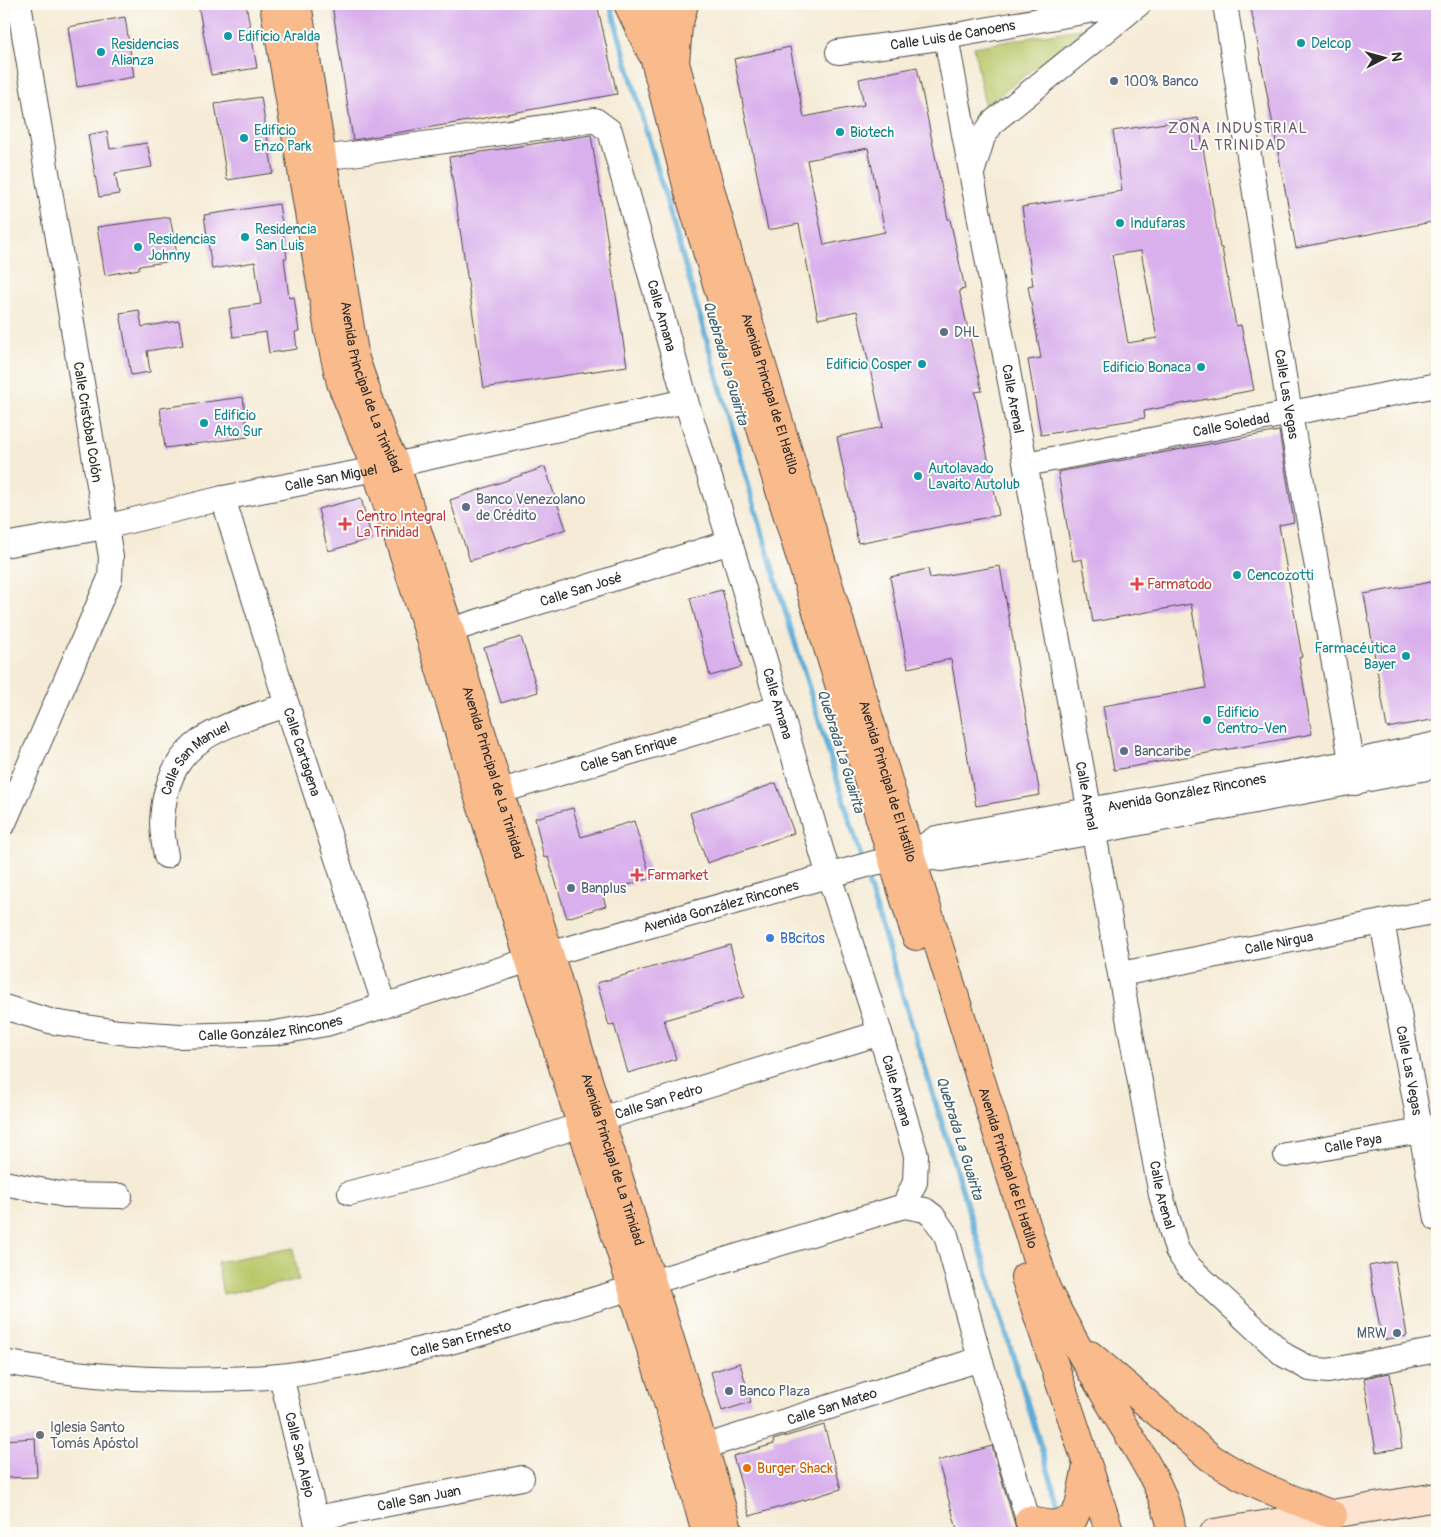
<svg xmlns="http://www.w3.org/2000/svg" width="1441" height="1537" font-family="Pangolin,sans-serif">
<rect width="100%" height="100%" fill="#fdfcf7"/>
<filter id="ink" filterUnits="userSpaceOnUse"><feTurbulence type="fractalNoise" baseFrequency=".02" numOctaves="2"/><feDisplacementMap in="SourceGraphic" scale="10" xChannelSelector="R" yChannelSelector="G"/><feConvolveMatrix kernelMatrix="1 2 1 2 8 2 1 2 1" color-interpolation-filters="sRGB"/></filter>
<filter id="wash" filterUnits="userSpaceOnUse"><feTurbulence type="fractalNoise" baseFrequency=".0096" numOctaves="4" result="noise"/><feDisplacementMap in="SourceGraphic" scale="20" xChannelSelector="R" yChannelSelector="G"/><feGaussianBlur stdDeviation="1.12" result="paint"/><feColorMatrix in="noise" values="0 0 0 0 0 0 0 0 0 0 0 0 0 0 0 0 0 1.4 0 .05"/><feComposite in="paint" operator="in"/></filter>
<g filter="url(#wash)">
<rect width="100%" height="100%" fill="#f5ebd6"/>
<g fill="#b9c86b" stroke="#727a4b">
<path d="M1085 28 985 107 974 47Z"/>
<path d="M293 1248 299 1280 223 1294 217 1262Z"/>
</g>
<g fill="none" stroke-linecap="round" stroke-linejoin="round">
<g stroke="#5bacd6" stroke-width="5.5">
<path d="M610 4 777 584 862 860"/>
<path d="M865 872 1058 1503"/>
</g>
</g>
<g id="blocks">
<g fill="#d9b0ec" fill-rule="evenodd">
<path d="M198 4H246L257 68 211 75Z"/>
<path d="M332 4H597L617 94 468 121 353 140Z"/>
<path d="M1272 4H1437V221L1296 248 1251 8Z"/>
<path d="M125 17 134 77 77 87 68 27Z"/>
<path d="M790 47 804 117 864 105 859 79 917 67 948 219H950L965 289 959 290 982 391 975 392 999 515 858 543 837 437 883 427 857 311 818 319 799 224 768 230 734 59ZM868 148 885 232 824 245 807 160Z"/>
<path d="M261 97 273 173 227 180 215 104Z"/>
<path d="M1198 118 1220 248H1222L1236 326 1241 325 1254 390 1144 411 1145 418 1041 435 1028 360 1041 358 1028 286 1033 285 1022 207 1122 191 1113 131ZM1141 251 1157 338 1128 343 1112 255Z"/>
<path d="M107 131 110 149 147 143 152 167 115 173 119 194 99 197 88 135Z"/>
<path d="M591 135 627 366 484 388 449 157Z"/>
<path d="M279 204 287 258H284L289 298 294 297 299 331 295 332 297 349 269 353 266 332 233 337 229 309 261 304 255 262 212 269 204 215Z"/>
<path d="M170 217 178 260 139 266V269L105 275 97 227Z"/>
<path d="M139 310 142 327 179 321 183 345 147 351 150 372 131 375 120 313Z"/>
<path d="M243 397 248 437 165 448 160 408Z"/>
<path d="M1279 431 1294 522 1279 525 1302 657 1299 658 1312 734 1114 770 1103 706 1206 688 1191 604 1093 622 1082 559 1073 561 1058 472Z"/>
<path d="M545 467 566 529 470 561 450 500Z"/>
<path d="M361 498 372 539 328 551 318 509Z"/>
<path d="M1000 566 1040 795 976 806 951 659 908 668 890 577 928 569 930 578Z"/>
<path d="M1437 581V719L1387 728 1364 594Z"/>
<path d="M722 590 742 667 710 676 690 598Z"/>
<path d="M521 637 538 692 501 703 484 648Z"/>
<path d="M776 783 794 833 707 863 690 813Z"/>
<path d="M573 808 581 837 634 821 651 878 602 893 606 906 567 918 548 857 544 858 535 818Z"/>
<path d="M730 945 744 997 664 1020 676 1059 628 1073 614 1024 609 1026 597 983Z"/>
<path d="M1395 1261 1407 1336 1382 1340 1369 1266Z"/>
<path d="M740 1363 751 1402 722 1411 711 1372Z"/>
<path d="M1390 1373 1402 1448 1376 1452 1364 1378Z"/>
<path d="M824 1425 841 1489 750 1516 733 1456 774 1444 773 1440Z"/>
<path d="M35 1438 37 1477 4 1478V1440Z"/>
<path d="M992 1446 1016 1528 999 1533H958L938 1461Z"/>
</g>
</g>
</g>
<g filter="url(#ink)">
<use href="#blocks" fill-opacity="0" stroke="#494845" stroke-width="1"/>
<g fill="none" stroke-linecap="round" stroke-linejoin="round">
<g stroke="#494845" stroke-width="26">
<g id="street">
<path id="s1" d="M1225 4 1290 414 1355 783"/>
<path id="s2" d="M946 37 1161 1195 1177 1250 1187 1265 1284 1355 1310 1369 1328 1371 1437 1350"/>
<path id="s3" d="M838 52 946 37 1127 4"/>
<path id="s4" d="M323 158 595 120 610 131 686 401 730 542 829 876 880 1033 916 1155 915 1182 904 1206"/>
<path d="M973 170 983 137 993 122 1139 4"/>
<path id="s5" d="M1026 464 1437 385"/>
<path id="s6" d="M223 498 287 705 385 1006"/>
<path id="s7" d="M4 545 105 527 223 498 376 469 686 401"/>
<path id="s8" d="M432 636 730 542"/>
<path id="s9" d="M481 797 778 708"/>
<path d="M4 823 110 578 111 557 19 4"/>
<path id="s10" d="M911 855 936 838 1352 762 1437 744"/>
<path id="s11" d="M166 856C164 845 162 833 162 822 166 738 219 728 287 705"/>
<path id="s12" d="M1382 922 1437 1219"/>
<path id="s13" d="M1121 974 1437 911"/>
<path id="s14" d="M4 1007 53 1022 119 1032 180 1036 275 1033 326 1024 549 954 874 863 911 855 942 859 1094 832 1437 766"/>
<path id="s15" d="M1286 1155 1437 1128"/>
<path d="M4 1183 65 1195 120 1196"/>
<path id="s16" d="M350 1193 445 1169 581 1125 880 1033"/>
<path id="s17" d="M4 1362C94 1379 187 1384 279 1376 295 1375 312 1371 328 1368 378 1360 427 1349 476 1335L904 1206 925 1210 933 1216 946 1235 980 1359 1032 1533"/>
<path id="s18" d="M281 1376 319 1532"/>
<path id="s19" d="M688 1452 980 1359"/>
<path id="s20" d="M316 1518 522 1478"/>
</g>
</g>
<g stroke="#494845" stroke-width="30">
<path id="secondary" d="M1214 1533 1437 1497"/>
</g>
<g stroke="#494845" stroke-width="30">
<g id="primary">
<path d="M274 4 329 331 341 383 376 469 430 636 479 798 684 1454 706 1533"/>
<path id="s21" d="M297 4 355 359 383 439 395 463 450 631 600 1119 704 1447 729 1533"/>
<path d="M628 4 651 52"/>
<path d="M658 4 655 18V60L688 189 916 936"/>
<path id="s22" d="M684 4 678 26 675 63 731 264 920 886 1046 1288C1068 1334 1096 1378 1121 1422 1141 1455 1168 1495 1172 1533"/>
<path d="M1025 1277 1110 1533"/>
<path d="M1090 1355 1211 1458C1249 1483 1290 1499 1333 1515"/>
<path d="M1029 1520C1049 1526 1054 1526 1073 1519"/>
<path d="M1060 1533 1073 1519 1079 1506 1087 1466"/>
</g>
</g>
<use href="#street" stroke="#fff" stroke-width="24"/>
<use href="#secondary" stroke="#fde4d1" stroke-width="28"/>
<use href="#primary" stroke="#fabb8c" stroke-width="28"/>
</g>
</g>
<g fill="#0f9aa8" stroke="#fdfcf7" stroke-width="2">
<circle cx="228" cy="36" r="5"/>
<circle cx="1301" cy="43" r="5"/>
<circle cx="101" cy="52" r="5"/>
<circle cx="840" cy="132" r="5"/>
<circle cx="244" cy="138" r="5"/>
<circle cx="1120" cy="223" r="5"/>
<circle cx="245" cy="237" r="5"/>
<circle cx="138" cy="247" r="5"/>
<circle cx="922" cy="364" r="5"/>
<circle cx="1201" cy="367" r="5"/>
<circle cx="204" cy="423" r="5"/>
<circle cx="918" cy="476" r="5"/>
<circle cx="1237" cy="575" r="5"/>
<circle cx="1406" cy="656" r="5"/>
<circle cx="1207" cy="720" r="5"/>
</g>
<g fill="#5c6f8a" stroke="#fdfcf7" stroke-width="2">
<circle cx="1114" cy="81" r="5"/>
<circle cx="944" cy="332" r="5"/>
<circle cx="466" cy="507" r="5"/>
<circle cx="1124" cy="751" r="5"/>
<circle cx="571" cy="888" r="5"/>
<circle cx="1397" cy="1333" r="5"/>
<circle cx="729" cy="1391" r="5"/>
</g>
<g fill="#e0444e" stroke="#fdfcf7" stroke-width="2">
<path d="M342.5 516.5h5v5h5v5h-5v5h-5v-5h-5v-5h5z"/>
<path d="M1134.5 576.5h5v5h5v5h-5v5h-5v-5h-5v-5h5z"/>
<path d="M634.5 867.5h5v5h5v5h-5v5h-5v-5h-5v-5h5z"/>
</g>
<circle fill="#3f7fe0" stroke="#fdfcf7" stroke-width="2" cx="770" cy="938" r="5"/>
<circle fill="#6b7280" stroke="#fdfcf7" stroke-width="2" cx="40" cy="1435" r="5"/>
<circle fill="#e8710a" stroke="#fdfcf7" stroke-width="2" cx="747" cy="1468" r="5"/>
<g text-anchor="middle" stroke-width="4" stroke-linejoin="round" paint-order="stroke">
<g font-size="14" fill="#2b2b2b" stroke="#fdfcf7">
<text dy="5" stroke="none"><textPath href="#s3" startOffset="116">Calle Luis de Canoens</textPath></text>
<text dy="5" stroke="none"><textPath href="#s4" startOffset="485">Calle Amana</textPath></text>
<text dy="5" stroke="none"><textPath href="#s21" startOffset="391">Avenida Principal de La Trinidad</textPath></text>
<text dy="5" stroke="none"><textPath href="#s22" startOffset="404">Avenida Principal de El Hatillo</textPath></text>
<text dy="5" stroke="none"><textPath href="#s1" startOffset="395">Calle Las Vegas</textPath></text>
<text dy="5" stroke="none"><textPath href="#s2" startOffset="368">Calle Arenal</textPath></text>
<text transform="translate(88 422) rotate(81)" y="5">Calle Cristóbal Colón</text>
<text dy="5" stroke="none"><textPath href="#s5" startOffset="209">Calle Soledad</textPath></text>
<text dy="5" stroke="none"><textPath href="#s7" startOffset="334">Calle San Miguel</textPath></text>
<text dy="5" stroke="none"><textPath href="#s8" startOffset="156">Calle San José</textPath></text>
<text dy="5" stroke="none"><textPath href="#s4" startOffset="890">Calle Amana</textPath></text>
<text dy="5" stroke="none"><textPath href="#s9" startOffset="154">Calle San Enrique</textPath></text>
<text dy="5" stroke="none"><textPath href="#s6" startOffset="266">Calle Cartagena</textPath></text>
<text dy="5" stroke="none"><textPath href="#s11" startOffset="111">Calle San Manuel</textPath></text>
<text dy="5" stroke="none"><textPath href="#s21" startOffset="796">Avenida Principal de La Trinidad</textPath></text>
<text dy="5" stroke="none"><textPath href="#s22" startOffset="809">Avenida Principal de El Hatillo</textPath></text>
<text dy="5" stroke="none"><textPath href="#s10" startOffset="285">Avenida González Rincones</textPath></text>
<text dy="5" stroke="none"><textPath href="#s2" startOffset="772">Calle Arenal</textPath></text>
<text dy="5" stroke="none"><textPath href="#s14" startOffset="738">Avenida González Rincones</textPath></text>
<text dy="5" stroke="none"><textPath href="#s13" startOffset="161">Calle Nirgua</textPath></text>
<text dy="5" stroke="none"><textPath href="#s14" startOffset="270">Calle González Rincones</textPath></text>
<text dy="5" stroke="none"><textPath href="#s12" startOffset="151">Calle Las Vegas</textPath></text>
<text dy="5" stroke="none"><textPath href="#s4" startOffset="1295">Calle Amana</textPath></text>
<text dy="5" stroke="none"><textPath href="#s16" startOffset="322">Calle San Pedro</textPath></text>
<text dy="5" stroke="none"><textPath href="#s15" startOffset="68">Calle Paya</textPath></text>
<text dy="5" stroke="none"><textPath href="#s21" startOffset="1201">Avenida Principal de La Trinidad</textPath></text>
<text dy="5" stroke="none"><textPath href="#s22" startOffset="1214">Avenida Principal de El Hatillo</textPath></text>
<text dy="5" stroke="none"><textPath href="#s2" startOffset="1178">Calle Arenal</textPath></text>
<text dy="5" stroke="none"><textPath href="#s17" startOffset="462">Calle San Ernesto</textPath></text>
<text dy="5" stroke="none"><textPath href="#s19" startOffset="151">Calle San Mateo</textPath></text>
<text dy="5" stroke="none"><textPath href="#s18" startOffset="81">Calle San Alejo</textPath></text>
<text dy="5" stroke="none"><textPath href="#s20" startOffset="105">Calle San Juan</textPath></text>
</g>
<g font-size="14" fill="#0d838f" stroke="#fdfcf7" text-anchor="start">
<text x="238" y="41">Edificio Aralda</text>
<text x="1311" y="48">Delcop</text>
<text x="111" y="49">Residencias<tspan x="111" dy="16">Alianza</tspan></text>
<text x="254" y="135">Edificio<tspan x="254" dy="16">Enzo Park</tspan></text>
<text x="850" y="137">Biotech</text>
<text x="1130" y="228">Indufaras</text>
<text x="255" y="234">Residencia<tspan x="255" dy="16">San Luis</tspan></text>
<text x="148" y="244">Residencias<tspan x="148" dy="16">Johnny</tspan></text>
<text x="912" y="369" text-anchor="end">Edificio Cosper</text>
<text x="1191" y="372" text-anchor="end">Edificio Bonaca</text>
<text x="214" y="420">Edificio<tspan x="214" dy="16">Alto Sur</tspan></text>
<text x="928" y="473">Autolavado<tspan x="928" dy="16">Lavaito Autolub</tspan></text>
<text x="1247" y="580">Cencozotti</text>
<text x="1396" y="653" text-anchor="end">Farmacéutica<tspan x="1396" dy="16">Bayer</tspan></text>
<text x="1217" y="717">Edificio<tspan x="1217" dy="16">Centro-Ven</tspan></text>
</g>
<g font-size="14" fill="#4e5e75" stroke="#fdfcf7" text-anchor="start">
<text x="1124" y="86">100% Banco</text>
<text x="954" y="337">DHL</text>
<text x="476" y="504">Banco Venezolano<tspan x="476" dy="16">de Crédito</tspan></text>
<text x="1134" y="756">Bancaribe</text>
<text x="581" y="893">Banplus</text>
<text x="1387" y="1338" text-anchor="end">MRW</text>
<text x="739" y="1396">Banco Plaza</text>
</g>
<g font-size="14" fill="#be3a42" stroke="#fdfcf7" text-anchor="start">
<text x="356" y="521">Centro Integral<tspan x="356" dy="16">La Trinidad</tspan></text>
<text x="1147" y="589">Farmatodo</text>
<text x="647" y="880">Farmarket</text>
</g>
<g font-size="14" fill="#366cbe" stroke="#fdfcf7" text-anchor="start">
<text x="780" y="943">BBcitos</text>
</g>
<g font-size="14" fill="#5b616d" stroke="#fdfcf7" text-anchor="start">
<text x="50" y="1432">Iglesia Santo<tspan x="50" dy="16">Tomás Apóstol</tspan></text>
</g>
<g font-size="14" fill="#c56008" stroke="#fdfcf7" text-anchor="start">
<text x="757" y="1473">Burger Shack</text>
</g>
<g font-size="15" letter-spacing="1" fill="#685a6f" stroke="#fdfcf7">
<text x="1238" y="133">ZONA INDUSTRIAL<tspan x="1238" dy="17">LA TRINIDAD</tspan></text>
</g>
<g font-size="15" font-style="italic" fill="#3e5f6f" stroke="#fdfcf7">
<text transform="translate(726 363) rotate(74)" y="5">Quebrada La Guairita</text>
<text transform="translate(841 751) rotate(73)" y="5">Quebrada La Guairita</text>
<text transform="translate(960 1138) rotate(73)" y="5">Quebrada La Guairita</text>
</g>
</g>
<rect width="1441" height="1537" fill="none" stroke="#fdfcf7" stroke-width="20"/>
<g transform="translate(1384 58) rotate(84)" stroke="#fdfcf7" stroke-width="4" paint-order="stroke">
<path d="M0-4L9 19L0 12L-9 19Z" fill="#2b2b2b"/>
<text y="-8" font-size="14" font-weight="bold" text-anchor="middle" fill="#2b2b2b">N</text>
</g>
</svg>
